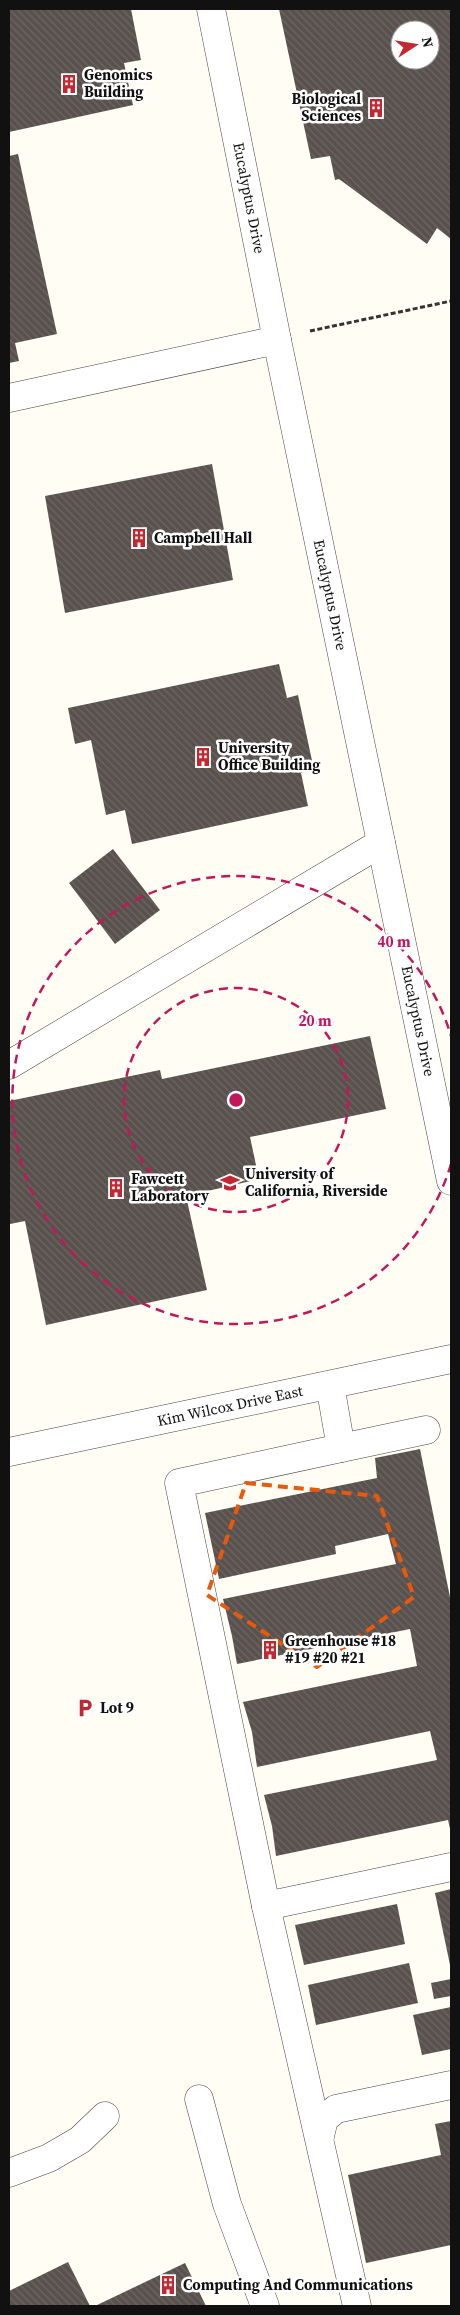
<svg xmlns="http://www.w3.org/2000/svg" width="460" height="2315" font-family="'Source Serif 4',serif">
<defs>
<pattern id="building-back-hatch" width="6" height="6" patternUnits="userSpaceOnUse" patternTransform="scale(1.25)"><rect width="6" height="6" fill="#59514d"/><path d="M-1 5l2 2M0 0l6 6M5-1l2 2" fill="none" stroke="#6c6662"/></pattern>
</defs>
<rect width="100%" height="100%" fill="#fffdf4"/>
<g fill="url(#building-back-hatch)" fill-rule="evenodd">
<path d="M9 9H131L141 60 124 63 133 105 9 132Z"/>
<path d="M279 9H451V239L437 228 427 244 339 179 335 180 330 156 311 159ZM400 30H430V60H400Z"/>
<path d="M18 154 57 334 15 343 19 361 9 363V156Z"/>
<path d="M212 464 233 580 65 613 45 496Z"/>
<path d="M279 664 287 698 298 695 314 770 301 773 308 806 132 844 125 810 106 815 91 740 75 744 68 708Z"/>
<path d="M113 849 160 910 115 944 69 883Z"/>
<path d="M370 1036 386 1109 250 1137 259 1179 186 1196 207 1290 46 1325 25 1221 10 1224 9 1220V1101L160 1070 162 1079Z"/>
<path d="M420 1449 451 1602V1833L448 1820 276 1856 272 1826 264 1795 437 1760 430 1731 257 1767 252 1732 243 1702 417 1666 410 1629 237 1664 232 1636 223 1599 396 1564 388 1534 335 1546 336 1554 219 1579 205 1513 377 1478 375 1458Z"/>
<path d="M451 1889V1965H450L435 1893Z"/>
<path d="M397 1904 405 1944 304 1965 295 1925Z"/>
<path d="M409 1963 418 2003 316 2025 308 1985Z"/>
<path d="M451 1979V1996L434 1999 431 1983Z"/>
<path d="M451 2007V2049L422 2055 413 2015Z"/>
<path d="M451 2121V2245L366 2263 348 2175 441 2155 435 2124Z"/>
<path d="M68 2262 90 2306H9V2291Z"/>
<path d="M185 2263 206 2306H95Z"/>
</g>
<g fill="none" stroke-linecap="round" stroke-linejoin="round">
<g stroke="#444" stroke-width="29">
<g id="minor">
<path d="M211 9 277 340 451 1181"/>
<path d="M9 398 277 340"/>
<path d="M9 1065 381 843"/>
<path d="M330 1385 341 1448 426 1430"/>
<path d="M341 1448 179 1483 266 1906 357 2306"/>
<path d="M9 1452 451 1359"/>
<path d="M266 1906 451 1867"/>
<path d="M199 2099 227 2204 265 2306"/>
<path d="M320 2136 324 2119 336 2109 451 2085"/>
<path d="M9 2173 49 2158 80 2140 105 2116"/>
</g>
</g>
<path stroke="#333" stroke-width="3" stroke-dasharray="5 2.5" stroke-linecap="butt" d="M310 331 451 301"/>
<use href="#minor" stroke="#fff" stroke-width="28"/>
</g>
<path fill="none" stroke="#e8590c" stroke-width="4" stroke-dasharray="10 6" stroke-linejoin="round" d="M246 1483 377 1496 414 1597 317 1667 207 1595Z"/>
<g fill="none" stroke="#c2185b" stroke-width="2.5" stroke-dasharray="9 6">
<circle cx="236" cy="1100" r="112"/>
<path d="M451 1164A224 224 0 1 1 451 1036"/>
</g>
<defs>
<g id="building-bare" transform="scale(1.5)"><path d="M-4-6H4V6H1V3H-1V6H-4ZM-2.5-4.3h1.7v1.8h-1.7ZM.8-4.3h1.7v1.8H.8ZM-2.5-1h1.7V.8h-1.7ZM.8-1h1.7V.8H.8Z" fill="#c12832" stroke="#fff" stroke-width="2.5" paint-order="stroke"/></g>
<g id="university-bare" transform="scale(1.5)"><path d="M0-5L7-2L0 1L-7-2ZM-4 1L0 2.5L4 1V4Q0 6-4 4Z" fill="#c12832" stroke="#fff" stroke-width="2.5" paint-order="stroke"/></g>
<g id="parking-bare" transform="scale(1.5)"><path d="M-3.5-5.5H1a3.5 3.5 0 0 1 0 7H-1V5.5H-3.5ZM-1-3.4V-.6H.8a1.4 1.4 0 0 0 0-2.8Z" fill="#c12832" stroke="#fff" stroke-width="2.5" paint-order="stroke"/></g>
</defs>
<g fill-rule="evenodd">
<use href="#building-bare" x="69" y="84"/>
<use href="#building-bare" x="376" y="108"/>
<use href="#building-bare" x="139" y="538"/>
<use href="#building-bare" x="203" y="757"/>
<use href="#university-bare" x="230" y="1183"/>
<use href="#building-bare" x="116" y="1188"/>
<use href="#building-bare" x="270" y="1650"/>
<use href="#parking-bare" x="85" y="1708"/>
<use href="#building-bare" x="168" y="2285"/>
</g>
<g text-anchor="middle" stroke-width="5" stroke-linejoin="round" paint-order="stroke">
<g font-size="15" font-weight="bold" fill="#111" stroke="#fff" text-anchor="start">
<text x="84" y="80">Genomics<tspan x="84" dy="17">Building</tspan></text>
<text x="361" y="104" text-anchor="end">Biological<tspan x="361" dy="17">Sciences</tspan></text>
<text x="154" y="543">Campbell Hall</text>
<text x="218" y="753">University<tspan x="218" dy="17">Office Building</tspan></text>
<text x="245" y="1179">University of<tspan x="245" dy="17">California, Riverside</tspan></text>
<text x="131" y="1184">Fawcett<tspan x="131" dy="17">Laboratory</tspan></text>
<text x="285" y="1646">Greenhouse #18<tspan x="285" dy="17">#19 #20 #21</tspan></text>
<text x="100" y="1713">Lot 9</text>
<text x="183" y="2290">Computing And Communications</text>
</g>
<g font-size="15" fill="#111" stroke="#fff">
<text transform="translate(249 198) rotate(79)" y="5">Eucalyptus Drive</text>
<text transform="translate(330 595) rotate(78)" y="5">Eucalyptus Drive</text>
<text transform="translate(418 1021) rotate(78)" y="5">Eucalyptus Drive</text>
<text transform="translate(230 1406) rotate(-12)" y="5">Kim Wilcox Drive East</text>
</g>
</g>
<circle cx="236" cy="1100" r="8" fill="#c2185b" stroke="#fff" stroke-width="2.5"/>
<g font-size="15" text-anchor="middle" font-weight="bold" fill="#c2185b" stroke="#fff" stroke-width="5" stroke-linejoin="round" paint-order="stroke">
<text x="394" y="947">40 m</text>
<text x="315" y="1026">20 m</text>
</g>
<rect width="460" height="2315" fill="none" stroke="#111111" stroke-width="20"/>
<g transform="translate(415 45) rotate(78)"><circle r="24" fill="#ffffff" stroke="#a0a0a0"/>
<path d="M0-4L9 19L0 12L-9 19Z" fill="#c12832"/>
<text y="-8" font-size="14" font-weight="bold" text-anchor="middle" fill="#111111">N</text>
</g>
</svg>
